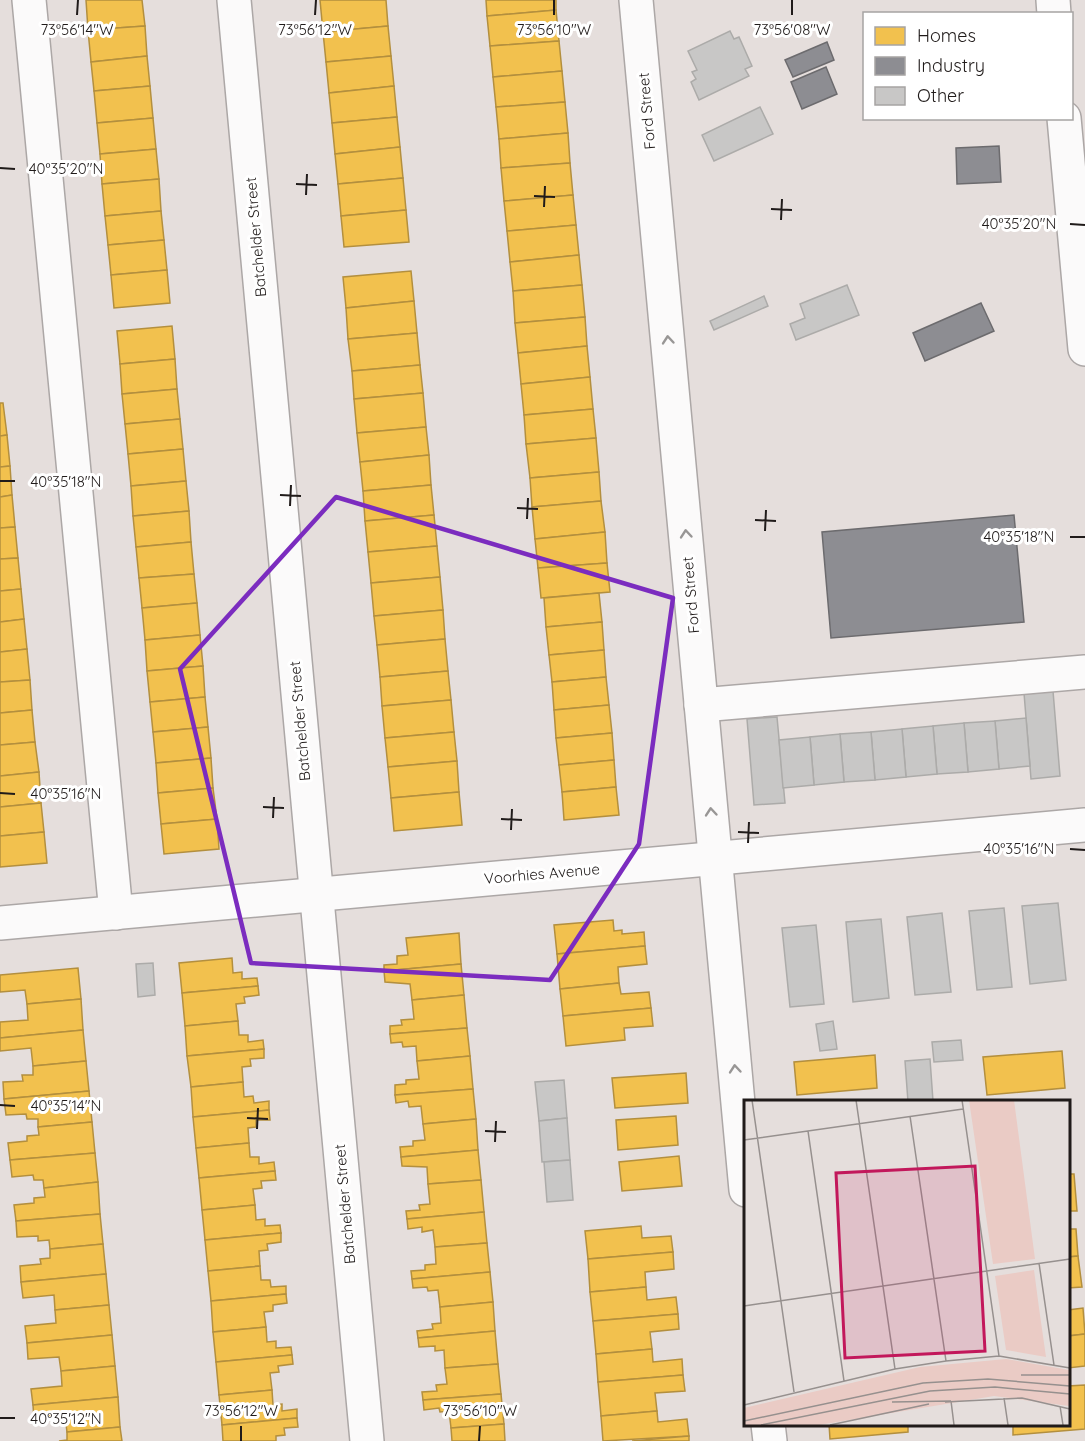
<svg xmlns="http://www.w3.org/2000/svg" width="1085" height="1441" font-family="Quicksand,sans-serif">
<rect width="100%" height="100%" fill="#e5dedc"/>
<g fill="#f2c14e" stroke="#b38f3e" stroke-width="1.5">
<path d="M86 0H142L145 26 88 30Z"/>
<path d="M320 0H386L388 26 323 32Z"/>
<path d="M486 0H556V10L487 16Z"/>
<path d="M556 10 559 41 490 46 487 16Z"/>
<path d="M145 26 147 56 91 62 88 30Z"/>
<path d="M388 26 391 56 326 62 323 32Z"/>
<path d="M559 41 562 71 493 77 490 46Z"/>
<path d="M147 56 150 86 94 91 91 62Z"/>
<path d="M391 56 394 86 329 93 326 62Z"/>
<path d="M562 71 565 102 496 107 493 77Z"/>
<path d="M150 86 153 118 97 123 94 91Z"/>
<path d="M394 86 397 117 332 123 329 93Z"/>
<path d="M565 102 568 133 499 139 496 107Z"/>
<path d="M397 117 400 147 335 154 332 123Z"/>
<path d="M153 118 156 149 100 154 97 123Z"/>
<path d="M568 133 570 163 501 168 499 139Z"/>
<path d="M400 147 403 178 338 184 335 154Z"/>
<path d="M156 149 159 179 102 184 100 154Z"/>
<path d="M570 163 573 195 504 201 501 168Z"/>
<path d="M403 178 406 210 341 216 338 184Z"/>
<path d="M159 179 161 211 105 216 102 184Z"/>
<path d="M573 195 576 225 507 231 504 201Z"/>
<path d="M406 210 409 242 344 247 341 216Z"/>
<path d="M161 211 164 240 108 245 105 216Z"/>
<path d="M576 225 579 255 510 262 507 231Z"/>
<path d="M164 240 167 270 111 275 108 245Z"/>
<path d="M579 255 582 285 513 291 510 262Z"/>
<path d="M167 270 170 303 114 308 111 275Z"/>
<path d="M411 271 414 301 346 308 343 277Z"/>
<path d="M582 285 585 317 515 323 513 291Z"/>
<path d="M414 301 417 333 348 339 346 308Z"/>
<path d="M585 317 587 346 518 353 515 323Z"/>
<path d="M172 326 175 359 120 364 117 331Z"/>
<path d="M417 333 420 365 352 371 348 339Z"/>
<path d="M587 346 590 377 521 384 518 353Z"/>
<path d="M175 359 177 389 122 394 120 364Z"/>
<path d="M420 365 423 393 354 399 352 371Z"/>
<path d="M590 377 593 409 524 415 521 384Z"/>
<path d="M177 389 180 419 125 424 122 394Z"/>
<path d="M423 393 426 427 357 433 354 399Z"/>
<path d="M0 403H3L7 435 0 436Z"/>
<path d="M593 409 596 438 526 444 524 415Z"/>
<path d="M180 419 183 449 128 454 125 424Z"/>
<path d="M426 427 429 455 360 462 357 433Z"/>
<path d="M7 435 10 466 0 467V436Z"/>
<path d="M596 438 599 472 530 478 526 444Z"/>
<path d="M183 449 186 481 131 486 128 454Z"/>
<path d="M429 455 431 485 363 491 360 462Z"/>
<path d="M10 466 12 495 0 497V467Z"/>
<path d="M599 472 601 501 532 507 530 478Z"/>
<path d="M186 481 189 511 133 516 131 486Z"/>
<path d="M431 485 434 515 365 521 363 491Z"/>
<path d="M12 495 15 527 0 528V497Z"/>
<path d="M601 501 605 532 535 539 532 507Z"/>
<path d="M189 511 191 542 136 547 133 516Z"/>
<path d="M434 515 437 546 368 552 365 521Z"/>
<path d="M15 527 18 558 0 559V528Z"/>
<path d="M605 532 607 563 538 568 535 539Z"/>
<path d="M191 542 194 574 139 578 136 547Z"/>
<path d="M437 546 440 577 371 583 368 552Z"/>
<path d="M18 558 21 589 0 591V559Z"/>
<path d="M607 563 610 592 541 598 538 568Z"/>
<path d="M194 574 197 603 142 608 139 578Z"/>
<path d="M440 577 443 610 374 616 371 583Z"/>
<path d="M21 589 24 619 0 622V591Z"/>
<path d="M599 593 602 622 546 627 544 598Z"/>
<path d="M197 603 200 635 145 640 142 608Z"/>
<path d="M443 610 445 639 377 645 374 616Z"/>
<path d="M24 619 27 649 0 652V622Z"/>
<path d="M602 622 604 650 549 655 546 627Z"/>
<path d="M200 635 203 666 147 671 145 640Z"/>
<path d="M445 639 448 671 380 677 377 645Z"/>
<path d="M27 649 30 680 0 682V652Z"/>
<path d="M604 650 606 677 552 682 549 655Z"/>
<path d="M203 666 205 697 150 702 147 671Z"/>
<path d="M448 671 451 700 382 706 380 677Z"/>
<path d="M606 677 609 705 554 710 552 682Z"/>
<path d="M30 680 32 710 0 713V682Z"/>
<path d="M205 697 208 727 153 732 150 702Z"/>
<path d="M451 700 454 732 385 738 382 706Z"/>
<path d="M609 705 612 733 556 738 554 710Z"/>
<path d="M32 710 35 742 0 745V713Z"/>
<path d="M208 727 211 758 156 763 153 732Z"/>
<path d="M454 732 457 761 388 767 385 738Z"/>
<path d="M612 733 614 760 559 765 556 738Z"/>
<path d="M35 742 39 772 0 776V745Z"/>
<path d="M211 758 213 788 158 793 156 763Z"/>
<path d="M614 760 616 787 562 792 559 765Z"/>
<path d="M457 761 459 792 391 798 388 767Z"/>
<path d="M39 772 41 803 0 807V776Z"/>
<path d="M616 787 619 815 564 820 562 792Z"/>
<path d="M213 788 217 819 161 824 158 793Z"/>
<path d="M459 792 462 825 394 831 391 798Z"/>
<path d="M41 803 44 832 0 836V807Z"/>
<path d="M217 819 219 849 164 854 161 824Z"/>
<path d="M44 832 47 863 0 867V836Z"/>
<path d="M613 920 614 931 622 930V934L644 932 645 946 557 954 554 925Z"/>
<path d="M459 933 461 964 384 971V965L397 964V956L408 955 406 938Z"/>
<path d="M645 946 647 964 618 967 619 983 560 989 557 954Z"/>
<path d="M232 958 233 973 242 972V979L257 978 258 986 182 993 179 963Z"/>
<path d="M461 964 464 995 412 1000 410 984 385 982 384 971Z"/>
<path d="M78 968 81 999 27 1004 25 990 0 992V975Z"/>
<path d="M619 983 621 994 649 992 651 1008 563 1016 560 989Z"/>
<path d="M258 986 259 995 244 997 245 1003 236 1004 238 1021 185 1026 182 993Z"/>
<path d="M464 995 467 1028 390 1034V1026L402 1025 401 1020 414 1019 412 1000Z"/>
<path d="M81 999 83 1030 0 1038V1022L28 1020 27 1004Z"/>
<path d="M651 1008 653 1026 624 1028 625 1040 566 1046 563 1016Z"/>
<path d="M238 1021 239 1035H248V1042L263 1040 264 1049 187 1056 185 1026Z"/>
<path d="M467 1028 470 1056 417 1061 416 1046 403 1047 402 1042 391 1043 390 1034Z"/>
<path d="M83 1030 86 1061 33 1066 31 1048 0 1051V1038Z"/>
<path d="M264 1049V1058L250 1059 251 1066 242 1067 243 1082 191 1087 187 1056Z"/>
<path d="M1062 1051 1065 1088 987 1095 983 1057Z"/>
<path d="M875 1055 877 1088 797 1095 794 1062Z"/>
<path d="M470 1056 473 1089 395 1095V1085L406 1084V1080L419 1079 417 1061Z"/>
<path d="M86 1061 89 1091 4 1099 3 1082 23 1081 22 1075H33V1066Z"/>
<path d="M686 1073 688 1103 615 1108 612 1078Z"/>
<path d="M243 1082 244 1097 253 1096 254 1103 269 1101V1110L193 1117 191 1087Z"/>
<path d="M473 1089 476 1119 423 1124 421 1106 409 1107 408 1101 396 1103 395 1095Z"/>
<path d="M89 1091 92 1122 38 1127V1119H27L26 1114 6 1115 4 1099Z"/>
<path d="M269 1110 270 1120H256V1127L248 1128 249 1143 196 1148 193 1117Z"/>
<path d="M676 1116 678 1145 618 1150 616 1120Z"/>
<path d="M476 1119 478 1150 401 1157 400 1147 413 1146V1141L425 1140 423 1124Z"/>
<path d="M92 1122 95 1153 10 1160 8 1143 27 1141V1136L39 1135 38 1127Z"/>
<path d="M249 1143 250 1157H259V1164L274 1162 275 1171 199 1178 196 1148Z"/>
<path d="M478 1150 481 1180 428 1184 427 1167 402 1166 401 1157Z"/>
<path d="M95 1153 98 1182 44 1188 43 1180H34L33 1175 12 1177 10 1160Z"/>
<path d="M679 1156 682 1186 622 1191 619 1162Z"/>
<path d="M275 1171 276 1180 261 1181 262 1188 253 1189 255 1205 202 1210 199 1178Z"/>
<path d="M1068 1174H1074L1077 1211H1068Z"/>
<path d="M481 1180 484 1212 407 1219 406 1211 420 1210 419 1205 430 1204 428 1184Z"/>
<path d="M98 1182 100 1214 16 1221 14 1205 34 1203V1198L45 1197 44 1188Z"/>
<path d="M255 1205 256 1220 265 1219V1226L280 1225 281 1233 205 1240 202 1210Z"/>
<path d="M484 1212 487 1243 435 1247 433 1230 422 1232V1227L408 1229 407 1219Z"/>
<path d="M100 1214 103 1244 50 1249 49 1240 38 1241V1236L17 1237 16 1221Z"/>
<path d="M641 1226 642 1238 671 1236 673 1252 588 1259 585 1231Z"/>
<path d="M1068 1229H1076L1078 1256 1068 1257Z"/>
<path d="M281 1233V1242L267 1244 268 1250 259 1251 260 1266 208 1271 205 1240Z"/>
<path d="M487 1243 490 1272 412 1279 411 1271 425 1270V1265L436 1264 435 1247Z"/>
<path d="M103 1244 106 1274 21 1282 20 1266 41 1264 40 1259 50 1258V1249Z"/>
<path d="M673 1252 674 1269 645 1272 646 1287 590 1292 588 1259Z"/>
<path d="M1078 1256 1082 1287 1068 1288V1257Z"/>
<path d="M260 1266 261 1280H270L271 1287 286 1286V1294L211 1301 208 1271Z"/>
<path d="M490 1272 493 1302 440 1307 438 1290 428 1291 427 1287 413 1288 412 1279Z"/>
<path d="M106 1274 109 1305 55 1310 54 1295 23 1298 21 1282Z"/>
<path d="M646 1287 647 1300 676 1297 678 1314 593 1321 590 1292Z"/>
<path d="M286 1294 287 1303 273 1305V1311L264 1312 266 1327 213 1332 211 1301Z"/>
<path d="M493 1302 495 1331 418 1338 417 1331 433 1329 432 1324 441 1323 440 1307Z"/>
<path d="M109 1305 112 1335 27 1343 25 1326 56 1323 55 1310Z"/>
<path d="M1083 1308 1085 1334 1068 1336V1310Z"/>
<path d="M678 1314 679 1329 650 1332 652 1349 596 1354 593 1321Z"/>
<path d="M266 1327 267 1342 276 1341V1348L291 1347 292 1355 216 1362 213 1332Z"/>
<path d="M495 1331 498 1364 445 1368 444 1350 435 1351V1346L419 1347 418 1338Z"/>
<path d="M1085 1334V1366L1068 1368V1336Z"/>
<path d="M112 1335 115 1366 61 1371 59 1357 28 1359 27 1343Z"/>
<path d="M652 1349 653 1362 682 1359 683 1375 598 1382 596 1354Z"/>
<path d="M292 1355 293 1364 278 1366 279 1372 270 1373 272 1390 219 1395 216 1362Z"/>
<path d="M498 1364 501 1394 423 1400 422 1392 437 1391 436 1385 447 1384 445 1368Z"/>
<path d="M115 1366 118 1397 33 1405 31 1389 62 1386 61 1371Z"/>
<path d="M683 1375 685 1391 655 1393 657 1411 601 1416 598 1382Z"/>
<path d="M1085 1385V1429L1013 1435V1424H1068V1386Z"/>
<path d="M272 1390 273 1405 282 1404V1411L297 1409V1418L222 1425 219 1395Z"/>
<path d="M501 1394 504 1424 451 1428 449 1411 440 1412 439 1408 424 1410 423 1400Z"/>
<path d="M118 1397 120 1427 67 1432 66 1424 56 1425 55 1418 34 1420 33 1405Z"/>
<path d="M657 1411 658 1422 687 1419 689 1436 603 1441 601 1416Z"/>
<path d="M297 1418 298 1427 284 1428 285 1435 276 1436V1441H223L222 1425Z"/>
<path d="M504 1424 505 1441H452L451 1428Z"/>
<path d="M829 1424H908V1432L830 1439Z"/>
<path d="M120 1427 122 1441H59L67 1440V1432Z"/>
<path d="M689 1436V1441H632Z"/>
</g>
<g fill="#8d8d92" stroke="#6c6b6e" stroke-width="1.5">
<path d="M827 42 834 60 793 77 785 60Z"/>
<path d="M826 67 837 94 802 109 791 82Z"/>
<path d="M999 146 1001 182 957 184 956 148Z"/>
<path d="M981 303 994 331 925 361 913 333Z"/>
<path d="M1014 515 1024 622 831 638 822 532Z"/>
</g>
<g fill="#c8c7c6" stroke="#acaba9" stroke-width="1.5">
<path d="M730 31 734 39 739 37 752 66 745 69 749 76 699 100 691 82 696 79 692 72 697 70 688 51Z"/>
<path d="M760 107 773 134 714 161 702 135Z"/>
<path d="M847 285 859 315 796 340 790 324 805 318 800 304Z"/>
<path d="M764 296 768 306 714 330 710 321Z"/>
<path d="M1053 691 1060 776 1031 779 1024 693Z"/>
<path d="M777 717 785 803 754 805 747 719Z"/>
<path d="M1026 718 1030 766 999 769 995 721Z"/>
<path d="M995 721 999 769 968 772 964 723Z"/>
<path d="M964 723 968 772 937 774 933 726Z"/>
<path d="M933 726 937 774 906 777 902 729Z"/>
<path d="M902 729 906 777 875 780 871 732Z"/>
<path d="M871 732 875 780 844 782 840 734Z"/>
<path d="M840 734 844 782 814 785 810 737Z"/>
<path d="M810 737 814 785 783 788 779 740Z"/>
<path d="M1058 903 1066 980 1030 984 1022 906Z"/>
<path d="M1004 908 1012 987 977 990 969 911Z"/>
<path d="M942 913 951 992 915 995 907 917Z"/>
<path d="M881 919 889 998 853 1002 846 922Z"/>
<path d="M816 925 824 1004 790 1007 782 928Z"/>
<path d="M153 963 155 995 138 997 136 964Z"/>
<path d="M833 1021 837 1049 820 1051 816 1024Z"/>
<path d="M961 1040 963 1060 934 1062 932 1042Z"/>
<path d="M930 1059 933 1101 908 1102 905 1061Z"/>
<path d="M564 1080 567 1118 539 1121 535 1082Z"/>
<path d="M567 1118 570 1160 542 1162 539 1121Z"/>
<path d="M570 1160 573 1200 547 1202 544 1162Z"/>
</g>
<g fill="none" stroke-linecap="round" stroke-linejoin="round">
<g stroke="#aca7a6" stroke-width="36">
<g id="minor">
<path d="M29 0 116 913"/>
<path d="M234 0 367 1441"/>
<path d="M636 0 746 1190"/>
<path d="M1053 0 1054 14"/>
<path d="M1064 118 1085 349"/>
<path d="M701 705 1085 672"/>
<path d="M0 923 1085 825"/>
<path d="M768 1424 770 1441"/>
</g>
</g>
<use href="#minor" stroke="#fbfafa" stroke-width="33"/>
</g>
<defs><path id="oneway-chevron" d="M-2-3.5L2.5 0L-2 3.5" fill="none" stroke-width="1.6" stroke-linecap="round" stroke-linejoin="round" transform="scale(1.5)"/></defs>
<g stroke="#989695">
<use href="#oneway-chevron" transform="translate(668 340) rotate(-95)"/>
<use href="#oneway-chevron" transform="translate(686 534) rotate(-95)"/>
<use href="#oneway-chevron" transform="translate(711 812) rotate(-95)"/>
<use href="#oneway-chevron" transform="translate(735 1069) rotate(-95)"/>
</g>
<path fill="none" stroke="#7b2cbf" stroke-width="4.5" stroke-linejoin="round" d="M336 497 673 598 639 844 550 980 251 963 180 669Z"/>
<path fill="none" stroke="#201b1a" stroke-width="2" d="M77 15 78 0M315 15 316 0M554 15V0M792 15V0M0 168 15 169M296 184 317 185M306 195 307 174M534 196 555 197M544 207 545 186M771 209 792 210M781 220 782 199M1070 224 1085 225M0 481H15M280 495 301 496M290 506 291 485M517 508 538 509M527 519 528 498M755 520 776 521M765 531 766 510M1070 537H1085M0 793 15 794M263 807 284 808M273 818 274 797M501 819 522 820M511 830 512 809M738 832 759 833M748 843 749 822M1070 849 1085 850M0 1105 15 1106M247 1118 268 1119M257 1129 258 1108M485 1131 506 1132M495 1142 496 1121M0 1418H15M241 1441V1426M479 1441 480 1426"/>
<g text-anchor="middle" stroke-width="6" stroke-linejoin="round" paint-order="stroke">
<g font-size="15" fill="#201b1a" stroke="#fff">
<text transform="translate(647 111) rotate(-95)" y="5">Ford Street</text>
<text transform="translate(256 237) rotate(-95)" y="5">Batchelder Street</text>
<text transform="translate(691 595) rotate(-95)" y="5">Ford Street</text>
<text transform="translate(300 721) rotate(-95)" y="5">Batchelder Street</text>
<text transform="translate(542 874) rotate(-5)" y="5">Voorhies Avenue</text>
<text transform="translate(345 1204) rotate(-95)" y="5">Batchelder Street</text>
</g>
</g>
<g transform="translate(744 1100)">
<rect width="326" height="326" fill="#e5dedc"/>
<path d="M225 0H270L291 159 249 164ZM290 170 295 208 302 257 262 250 251 176ZM262 259 325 270V306L250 296 75 325H0V308L176 267Z" fill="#eacbc5"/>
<path fill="none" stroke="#96908e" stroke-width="1.5" d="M8 0 50 292M112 0 151 269M218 0 255 256M166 16 202 261M64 31 100 281M0 40 219 9M295 163 310 265M0 206 326 159M277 275H326M260 298 264 325M207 301 210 325M148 302 207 301M201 302 278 298 326 309M0 305 151 269 202 261 255 256 326 268M316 306 319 325M0 321 179 283 244 279 326 286M17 325 186 291 251 287 326 294M86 325 185 304"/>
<path fill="#c2185b" fill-opacity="0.15" stroke="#c2185b" stroke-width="3" d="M231 66 241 251 101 258 92 73Z"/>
<rect width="326" height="326" fill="none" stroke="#201b1a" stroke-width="3"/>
</g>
<g font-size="15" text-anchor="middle" fill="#201b1a" stroke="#fff" stroke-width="6" stroke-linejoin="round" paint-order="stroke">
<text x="77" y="35">73°56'14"W</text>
<text x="315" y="35">73°56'12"W</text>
<text x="554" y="35">73°56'10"W</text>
<text x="792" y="35">73°56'08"W</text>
<text x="66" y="174">40°35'20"N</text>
<text x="1019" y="229">40°35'20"N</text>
<text x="66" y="487">40°35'18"N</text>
<text x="1019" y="542">40°35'18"N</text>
<text x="66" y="799">40°35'16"N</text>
<text x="1019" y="854">40°35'16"N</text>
<text x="66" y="1111">40°35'14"N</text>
<text x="241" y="1416">73°56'12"W</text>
<text x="480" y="1416">73°56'10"W</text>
<text x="66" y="1424">40°35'12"N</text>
</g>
<rect x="863" y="12" width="210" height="108" fill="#ffffff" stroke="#a6a4a3" stroke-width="1.5"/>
<rect x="875" y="27" width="30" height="18" fill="#f2c14e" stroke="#a6a4a3" stroke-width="1.5"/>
<text x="917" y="42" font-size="18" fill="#201b1a">Homes</text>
<rect x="875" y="57" width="30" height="18" fill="#8d8d92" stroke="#a6a4a3" stroke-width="1.5"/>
<text x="917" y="72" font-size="18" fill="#201b1a">Industry</text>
<rect x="875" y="87" width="30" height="18" fill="#c8c7c6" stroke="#a6a4a3" stroke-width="1.5"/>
<text x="917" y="102" font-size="18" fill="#201b1a">Other</text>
</svg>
